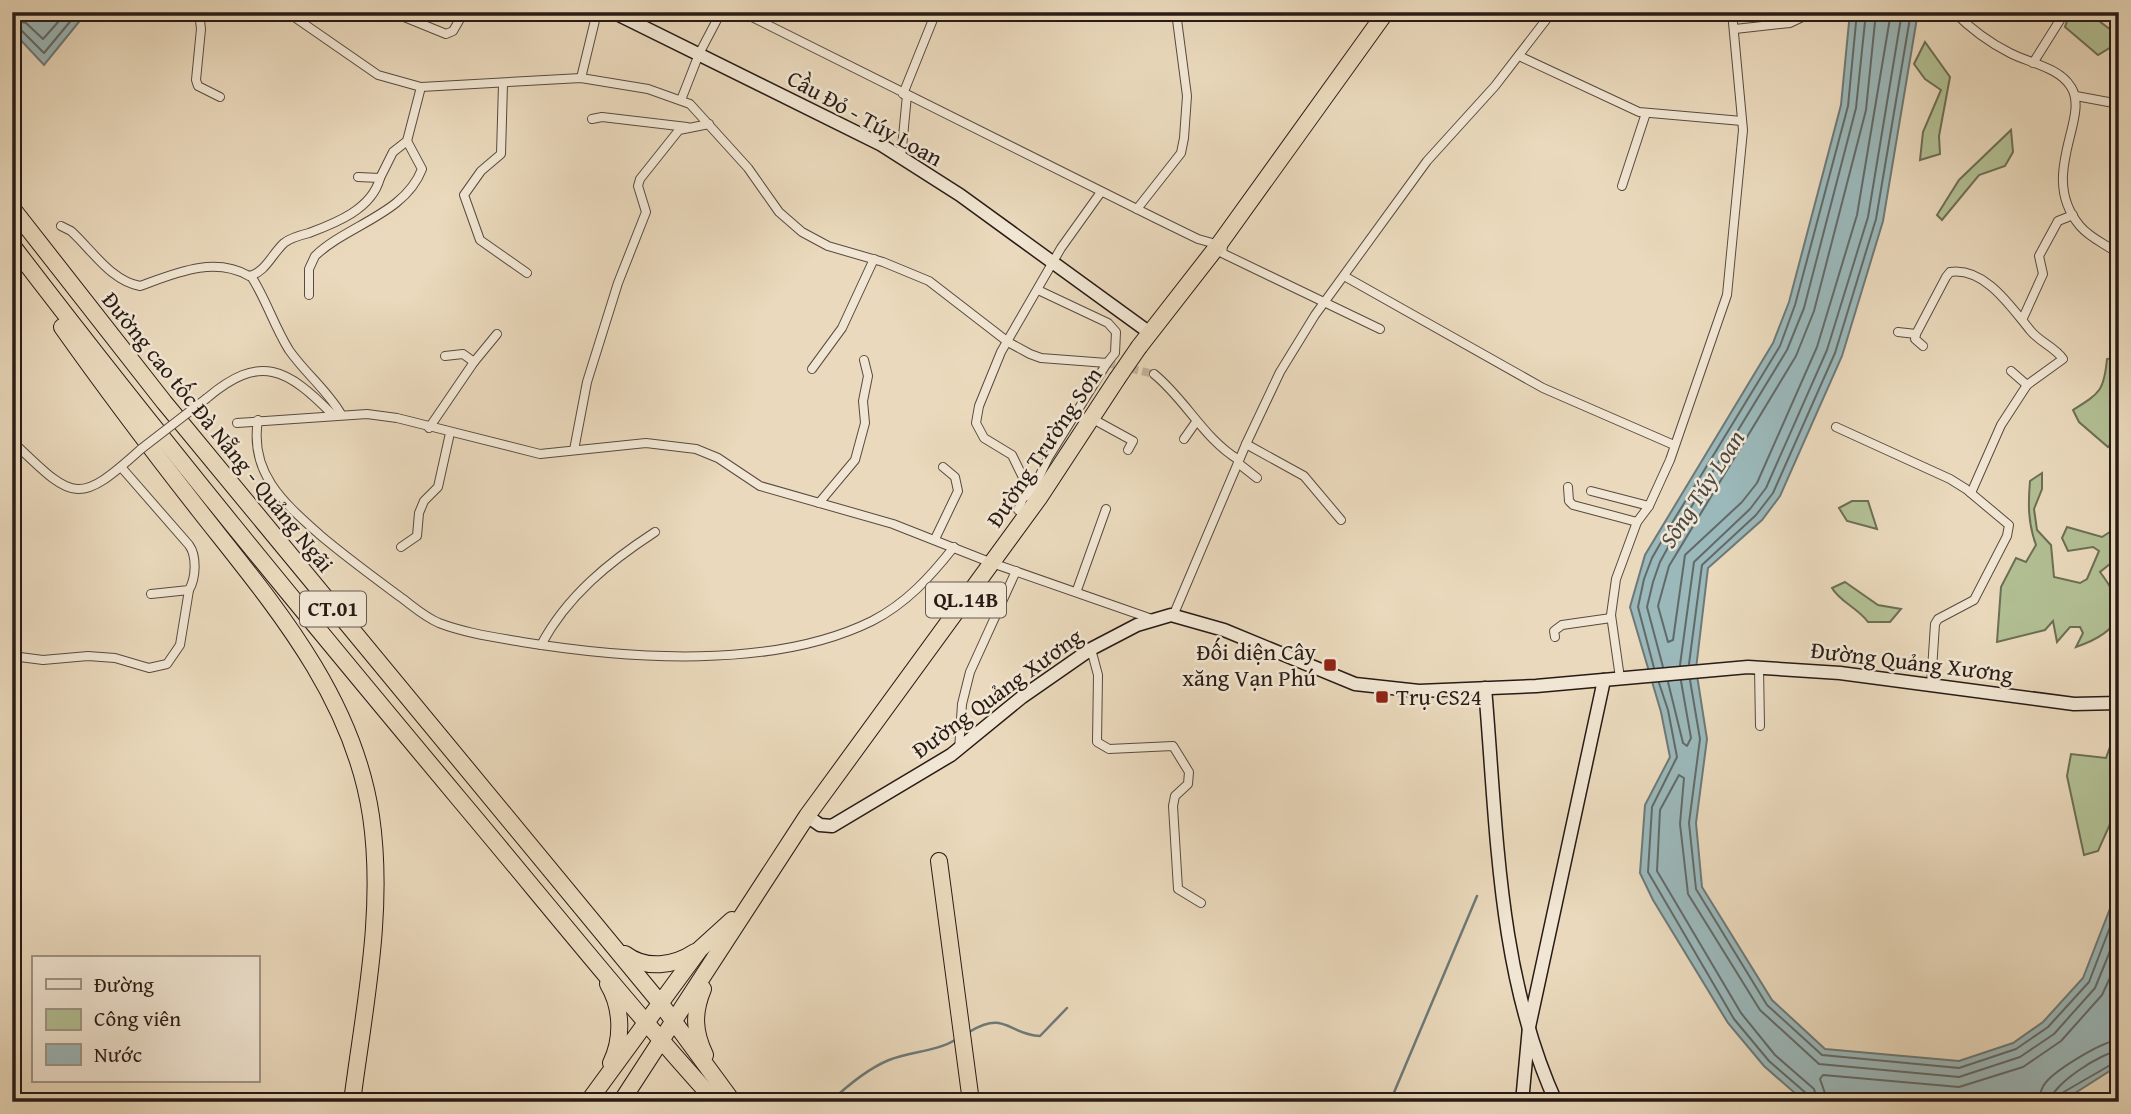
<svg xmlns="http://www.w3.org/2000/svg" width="2131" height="1114" font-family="'Gentium Book Plus',serif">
<rect width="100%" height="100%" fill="#ead9bc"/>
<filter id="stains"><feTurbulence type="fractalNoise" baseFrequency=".00286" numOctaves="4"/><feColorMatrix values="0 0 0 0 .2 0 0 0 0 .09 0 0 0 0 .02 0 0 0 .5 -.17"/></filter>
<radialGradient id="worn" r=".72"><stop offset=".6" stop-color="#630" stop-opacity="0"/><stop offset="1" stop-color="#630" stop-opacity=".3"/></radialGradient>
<g fill="#b2c094" stroke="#6d6e55" stroke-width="2">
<path d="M2070 12H2087L2119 36V49L2113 46 2098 55 2065 27Z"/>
<path d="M1925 42 1950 77 1939 136 1940 154 1920 160 1923 132 1941 90 1925 79 1914 64Z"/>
<path d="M2011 130 2013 152 2005 166 1979 175 1942 220 1937 215 1959 180Z"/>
<path d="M2119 357V435L2108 447 2079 422 2073 410C2100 393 2104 391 2107 359Z"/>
<path d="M2042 473V489L2034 509 2037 530 2051 545 2054 577 2080 583 2087 579 2099 551 2093 547 2068 551 2062 538 2067 527 2102 537 2119 526V563L2110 564 2100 572C2130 611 2122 631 2076 647L2083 633 2080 627H2070L2057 642 2053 621 2045 630 1997 642 2001 587 2016 558 2026 562 2036 545C2028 523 2028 504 2030 481Z"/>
<path d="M1852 501H1868L1877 529 1847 521 1839 508Z"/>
<path d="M1845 582 1878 605 1901 609 1890 622H1868C1858 608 1840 602 1832 588Z"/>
<path d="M2114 736 2119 737V804L2098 851 2084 855 2067 776 2071 754 2106 758Z"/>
</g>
<g fill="#9bb8ba" stroke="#6d7978" stroke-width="2">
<path d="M12 12H87L44 65 18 37 12 35Z"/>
<path d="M1850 12H1918L1883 221 1842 356 1780 496 1762 520 1708 568 1696 669 1707 739 1696 823 1702 887 1772 1000 1825 1049 1959 1061 2013 1043 2043 1022 2083 978 2111 906 2119 832V1065L2061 1102H1805L1764 1066 1728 1023 1653 900 1640 873 1645 805 1670 757 1661 712 1630 607 1645 555 1773 343 1789 302 1841 105Z"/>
</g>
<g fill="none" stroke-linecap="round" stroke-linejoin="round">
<g stroke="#626a68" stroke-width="2">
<path d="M1876 12 1866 110 1814 311 1796 356 1669 566 1658 606 1668 642 1673 640 1685 555 1742 502 1757 483 1817 347 1857 215 1891 12"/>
<path d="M12 20 26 23 43 39 67 12"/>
<path d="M12 29 22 31 44 53 78 12"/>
<path d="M1689 664 1702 565 1756 515 1773 493 1835 353 1876 219 1911 12"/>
<path d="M1680 665 1694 562 1750 509 1766 488 1827 350 1868 217 1902 12"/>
<path d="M1663 667 1647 607 1653 582 1660 562 1679 527 1787 350 1804 308 1856 108 1866 12"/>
<path d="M1654 668 1638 607 1644 579 1652 558 1672 523 1780 346 1795 305 1848 106 1857 12"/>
<path d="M1690 680 1700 739 1689 823 1696 889 1767 1005 1822 1055 1959 1068 2016 1049 2048 1027 2089 982 2117 909 2119 891"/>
<path d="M1668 682 1683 743 1687 746 1691 738 1681 681"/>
<path d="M1659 683 1668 710 1677 757 1652 807 1648 872 1734 1019 1769 1061 1807 1094 1809 1102"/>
<path d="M1818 1102 1814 1089 1775 1055 1741 1013 1657 871 1660 810 1679 775 1684 778 1680 824 1688 894 1760 1010 1819 1064 1959 1077 2020 1057 2054 1034 2095 988 2119 929"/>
<path d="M1828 1102 1820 1079 1823 1075 1959 1087 2023 1067 2061 1041 2102 995 2119 958"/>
<path d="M2039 1102C2040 1094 2041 1087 2047 1081 2058 1069 2102 1041 2119 1040"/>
<path d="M2050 1102C2051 1085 2102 1052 2119 1051"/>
<path d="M2059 1102 2062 1093 2119 1060"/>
</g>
<g stroke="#6d7978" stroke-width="2.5">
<path d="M969 1032C1006 1010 1007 1034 1040 1036L1067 1008"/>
<path d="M830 1102C847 1086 867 1069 889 1060 911 1051 936 1052 957 1039"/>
<path d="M1390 1102 1477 896"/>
</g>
<path stroke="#c3b39b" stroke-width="8" stroke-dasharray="8 4" stroke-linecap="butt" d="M1107 363 1154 374"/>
<g stroke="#584a40" stroke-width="10">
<g id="street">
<path d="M199 12 201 29 196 80 198 86 220 97"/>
<path d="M287 12 378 75 421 87 581 78 648 89 690 104 748 168 779 212 802 232 828 246 883 262 929 281 1008 342 1030 354 1041 358 1107 363 1115 353 1116 332 1108 323 1038 290"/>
<path d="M392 12 446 34 453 31 464 12"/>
<path d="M742 12 1155 218 1198 239 1223 246 1222 253 1226 255 1380 329"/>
<path d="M1954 12C1970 28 1990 43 2010 53 2029 63 2059 67 2071 87 2091 118 2037 175 2080 226 2091 239 2106 244 2119 254"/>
<path d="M1735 29 1790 23 1813 12"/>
<path d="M1519 56 1639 112 1742 121"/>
<path d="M2033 63 2065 12"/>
<path d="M581 78 597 12"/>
<path d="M503 84 501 154 481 171 464 195 480 240 527 273"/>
<path d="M903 94 936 12"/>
<path d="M2076 96 2119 104"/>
<path d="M681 100 699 54 721 12"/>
<path d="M592 119 602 117 687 127"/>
<path d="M901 158 907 95"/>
<path d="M358 177 380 178 393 152 407 141 421 87"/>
<path d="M1622 186 1646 113"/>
<path d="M1137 209 1181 153 1184 138 1187 96 1176 12"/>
<path d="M61 226 71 231C92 250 111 281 140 286 176 273 214 256 249 276 265 273 272 254 284 243 290 238 301 235 309 233 336 223 372 209 380 178"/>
<path d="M251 276C266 299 274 326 289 350 305 373 327 390 341 414"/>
<path d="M1344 276 1543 388 1674 445"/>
<path d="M309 295V269L315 256C347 225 405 214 422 169L407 141"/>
<path d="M2023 318 2043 274 2039 256 2058 221 2073 215"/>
<path d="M1898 332 1916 334"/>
<path d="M1923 346 1915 339 1916 334 1946 277 1950 272C1985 267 2011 307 2030 330 2039 342 2055 347 2063 359L2027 385 2001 425 1971 493"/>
<path d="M445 356 463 354 474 362 497 334"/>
<path d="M812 369 842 328 874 259"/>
<path d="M2011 371 2027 385"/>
<path d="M1154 374C1186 400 1203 438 1239 460"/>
<path d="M207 398C260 353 287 368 333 415"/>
<path d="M1091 418 1133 441 1128 450"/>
<path d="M258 420C249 473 284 503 320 535 346 557 372 576 399 596 413 606 423 616 439 623 465 633 494 637 522 642 627 659 773 670 872 621 907 603 930 577 954 547"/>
<path d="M237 423 367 414 397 418 540 454 646 443 696 449 718 458 760 486 893 524 992 563 1152 619"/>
<path d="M1836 427 1950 479 1966 489 2009 525 2007 536 1974 600 1938 619 1935 624 1931 685"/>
<path d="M429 428 474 362"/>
<path d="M1184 439 1196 422"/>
<path d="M12 441C73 499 76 508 141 449"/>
<path d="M1246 444 1304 476 1341 520"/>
<path d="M574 450 587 382 618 283 646 212 638 186 640 179 679 130 709 124"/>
<path d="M1238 463 1257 478"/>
<path d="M121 467 189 545C197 556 196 578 189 590L151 594"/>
<path d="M1568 487 1569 501 1573 505 1637 522"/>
<path d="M1591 491 1649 506"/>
<path d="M1031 494 1012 455 984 438 976 423 979 406 1001 352 1061 248 1101 192"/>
<path d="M819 503 855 460 865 423 863 401 868 376 864 360"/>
<path d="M1026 516 1018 510 1023 498 1031 494 1048 458 1107 363"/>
<path d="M935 539 958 491 955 477 943 467"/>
<path d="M401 547 417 536 419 513 424 501 438 487 450 433"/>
<path d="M1077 590 1106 509"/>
<path d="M1173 616 1246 444 1280 372 1315 315 1427 161 1495 86 1552 12"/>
<path d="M1555 637 1554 631 1562 625 1611 618"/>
<path d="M541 645C567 596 609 562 655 532"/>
<path d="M1091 649 1098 675 1097 742 1109 749 1173 746 1189 772 1188 784 1175 796 1173 806 1178 889 1201 903"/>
<path d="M12 656 43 660 88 656 115 658 149 668 167 664 180 645 189 590"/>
<path d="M1759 667 1760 726"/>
<path d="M1620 678 1611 615 1616 579 1637 522 1649 506 1670 460 1727 295 1743 130 1732 12"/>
<path d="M959 750 962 704 970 672 1016 571"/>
</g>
</g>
<g stroke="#281b16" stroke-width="15">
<g id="secondary">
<path d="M613 12 880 144 960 195 1150 333"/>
<path d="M1485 688C1497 826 1497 973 1556 1102"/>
<path d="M807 816 820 825 832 826 951 755 1022 697 1091 649 1137 625 1171 615 1224 630 1355 684 1419 691 1536 686 1748 667 1840 673 2074 704 2119 703"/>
<path d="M1522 1102 1529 1027 1604 680"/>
</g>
</g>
<g stroke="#281b16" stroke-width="18">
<g id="highway">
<path d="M12 208 164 402 661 1004 733 1102"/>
<path d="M12 245C156 434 308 618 460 800 545 901 627 1004 716 1102"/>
<path d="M62 327C106 389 152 450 199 510 272 603 353 695 371 816 385 911 364 1008 352 1102"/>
<path d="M1139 347 1220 243 1386 12"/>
<path d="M939 861 971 1102"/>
<path d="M625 954C646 970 674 966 695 952"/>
<path d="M608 984C622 1007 623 1039 611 1063"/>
<path d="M703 989C693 1013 694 1032 705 1055"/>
<path d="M588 1102 700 949 732 920"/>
<path d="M621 1102 807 816 1039 498 1117 379"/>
</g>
</g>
<use href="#street" stroke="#f1e6d3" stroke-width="8"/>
<use href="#secondary" stroke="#f1e6d3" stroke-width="12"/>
<use href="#highway" stroke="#ead9bc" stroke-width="16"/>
<g stroke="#584a40" stroke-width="10" stroke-linecap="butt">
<path id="street-bridge" d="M141 449 207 398"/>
</g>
<g stroke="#281b16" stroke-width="18" stroke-linecap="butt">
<path id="highway-bridge" d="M1117 379 1139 347"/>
</g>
<use href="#street-bridge" stroke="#f1e6d3" stroke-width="8"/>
<use href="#highway-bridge" stroke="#ead9bc" stroke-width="16"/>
</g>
<g fill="#8f2418" stroke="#f1e6d3" stroke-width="2.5">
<rect x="1323" y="658" width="14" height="14" rx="3.5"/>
<rect x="1375" y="690" width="14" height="14" rx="3.5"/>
</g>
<g text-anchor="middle" stroke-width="5" stroke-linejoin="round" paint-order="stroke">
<g fill="#f1e6d3" stroke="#64584f" stroke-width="2">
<rect x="926" y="582.5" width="80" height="35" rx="5"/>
<rect x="300" y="591.5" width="66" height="35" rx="5"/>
</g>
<g font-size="21" font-weight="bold" fill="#281b16">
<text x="966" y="607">QL.14B</text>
<text x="333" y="616">CT.01</text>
</g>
<g font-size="23" fill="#281b16" stroke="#f1e6d3">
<text transform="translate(865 118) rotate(29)" y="8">Cầu Đỏ - Túy Loan</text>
<text transform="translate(218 432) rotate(51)" y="8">Đường cao tốc Đà Nẵng - Quảng Ngãi</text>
<text transform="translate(1044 447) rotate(-56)" y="8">Đường Trường Sơn</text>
<text transform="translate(1912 662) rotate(7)" y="8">Đường Quảng Xương</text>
<text transform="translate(997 693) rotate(-36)" y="8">Đường Quảng Xương</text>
</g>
<g font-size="23" fill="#281b16" stroke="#f1e6d3" text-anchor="end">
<text x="1316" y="660">Đối diện Cây<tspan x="1316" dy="26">xăng Vạn Phú</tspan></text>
<text x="1396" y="705" text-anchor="start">Trụ CS24</text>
</g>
<g font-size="24" font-style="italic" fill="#4a4a47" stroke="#f1e6d3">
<text transform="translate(1702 489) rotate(-57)" y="8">Sông Túy Loan</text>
</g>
</g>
<rect width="2131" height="1114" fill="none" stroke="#ead9bc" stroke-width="42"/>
<rect x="14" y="14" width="2103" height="1086" fill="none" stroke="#281b16" stroke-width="3.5"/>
<rect x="21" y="21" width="2089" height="1072" fill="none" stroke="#281b16" stroke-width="2"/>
<rect x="32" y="956" width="228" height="126" fill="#f1e6d3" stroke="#a19587" stroke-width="2"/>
<rect x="46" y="979" width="35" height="10" fill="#f1e6d3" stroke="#a19587" stroke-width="2"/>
<text x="94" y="992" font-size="21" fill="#281b16">Đường</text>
<rect x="46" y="1009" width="35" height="21" fill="#b2c094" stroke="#a19587" stroke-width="2"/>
<text x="94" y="1026" font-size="21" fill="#281b16">Công viên</text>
<rect x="46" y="1044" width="35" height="21" fill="#9bb8ba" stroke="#a19587" stroke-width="2"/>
<text x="94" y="1062" font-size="21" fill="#281b16">Nước</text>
<rect width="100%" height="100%" filter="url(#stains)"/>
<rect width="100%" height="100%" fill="url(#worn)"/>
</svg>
